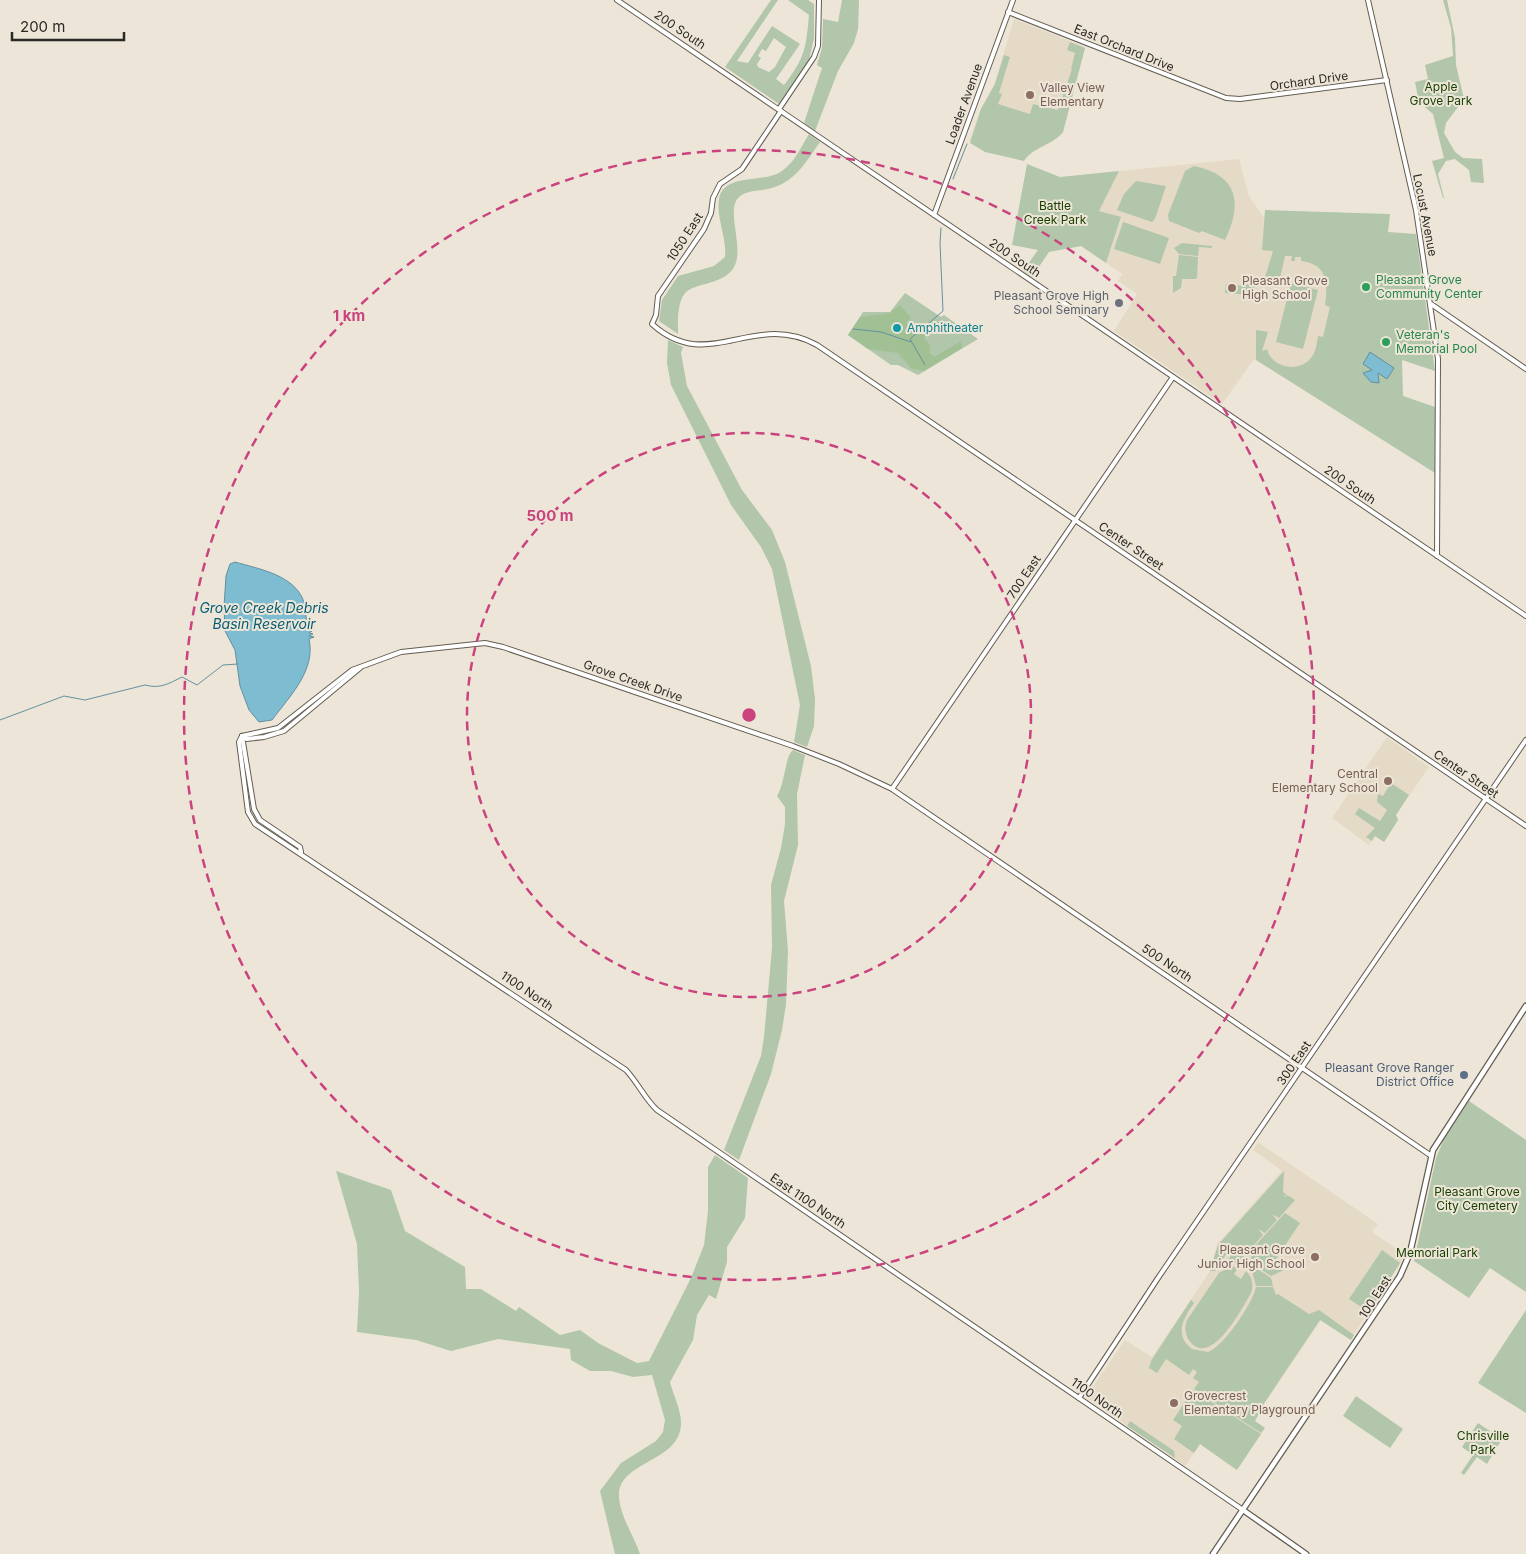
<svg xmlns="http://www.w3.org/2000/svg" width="1526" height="1554" font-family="Inter,sans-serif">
<rect width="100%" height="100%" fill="#ede6d8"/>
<g fill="#e5dac6">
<path d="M1014 19 1085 47 1063 132 982 150 969 141 981 108 994 85Z"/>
<path d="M1239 159 1249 196 1264 218 1263 249 1306 257 1380 323 1330 406 1254 359 1222 404 1114 331 1137 294 1118 281 1122 274 1106 263 1121 218 1099 211 1119 171Z"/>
<path d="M1387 737 1429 767 1396 815 1398 820 1384 842 1375 836 1369 845 1332 818Z"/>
<path d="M1258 1142 1378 1224 1372 1232 1403 1253 1401 1262 1350 1340 1321 1320 1266 1401 1244 1418 1263 1431 1236 1470 1200 1444 1185 1466 1089 1399 1087 1395 1125 1340 1152 1357 1210 1271 1217 1244 1282 1171 1253 1150Z"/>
</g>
<g fill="#b1c6aa" fill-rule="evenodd">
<path d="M771 0H778L737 61 748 63 772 26 800 44 776 79 784 85C805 58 806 48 809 15L788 0H808L814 4V38L809 60 779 104 725 67ZM774 38 786 47 775 67 769 72 758 67 757 64 761 58 758 56 762 49 766 51Z"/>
<path d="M842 0H859L858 29 854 43 838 71 815 131 804 123 822 68 817 65 822 48 823 19 838 22Z"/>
<path d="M1443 0H1447L1455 38 1456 65 1464 99 1446 123 1444 133 1455 152 1463 158 1482 159 1484 183 1471 182 1469 170 1455 159 1446 161 1438 174 1444 198H1443L1432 161 1444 158 1433 114 1419 102 1415 82 1428 79 1425 65 1453 56 1451 28Z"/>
<path d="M1070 42 1085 48 1063 132C1052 146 1034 146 1024 161L985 152 970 143 981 109 995 84 1004 55 1010 57 999 93 1002 94 998 104 1030 114 1033 104 1058 110 1072 69H1071L1075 53 1067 50Z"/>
<path d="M809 134 820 142C806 162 795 183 768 189 759 191 747 190 739 197 725 210 745 248 734 267 723 287 691 281 683 296 677 307 678 322 678 334L659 321 662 300 678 276 714 266 725 257C727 238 716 218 719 199 724 172 765 184 782 171 795 162 801 147 809 134Z"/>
<path d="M1027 164 1060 177 1119 171 1099 211 1121 217 1106 263 1081 246 1049 252 1032 277 1023 271 1038 250 1012 245Z"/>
<path d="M1194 166C1238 175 1243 203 1225 240L1202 231 1199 233 1169 221 1168 215 1185 171Z"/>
<path d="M1136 181 1166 186 1155 219 1152 222 1117 210 1124 194Z"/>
<path d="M1265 210 1390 214 1388 232 1416 234 1435 371 1402 360 1403 396 1435 407V473L1256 360V330L1268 332 1262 351 1267 349C1271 367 1298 374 1311 358 1316 352 1317 343 1318 336L1323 337 1330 307 1325 305C1328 284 1328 264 1301 261V257H1295V261H1291L1292 256H1285L1278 287 1263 284 1273 251 1262 250Z"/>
<path d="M1123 222 1169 238 1160 264 1114 249Z"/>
<path d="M1182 243 1212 246V248L1199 247 1198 256 1179 254 1174 248Z"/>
<path d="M1179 255 1198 257 1197 277 1196 279H1182L1181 288 1173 293V276H1176Z"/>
<path d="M1291 283 1318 290 1303 349 1276 342Z"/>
<path d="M1226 284 1245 286 1246 284 1255 285 1252 295 1225 293Z"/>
<path d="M905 293 941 317 944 315 978 339 918 375 898 365H891L848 335 863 312H890Z"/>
<path d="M668 340 683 347 681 353 687 386 742 490 772 530 785 562 811 666 815 699 814 726 807 747 794 742 800 705 772 569 761 547 731 505 671 385 667 363Z"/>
<path d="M793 750 805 755 797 794 798 845 784 901 788 951 786 1004 782 1030 771 1074 739 1160 724 1150 761 1056 764 1037 772 948 771 885 781 848 785 824V807L777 796C785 784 785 756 793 750Z"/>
<path d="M1391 783 1409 795 1396 815 1398 820 1384 842 1375 836 1372 841 1366 837 1375 828 1355 814 1359 808 1380 821 1387 810 1377 802 1378 794 1383 796Z"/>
<path d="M1469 1101 1526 1140V1292L1490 1268 1469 1298 1414 1261 1436 1158 1444 1139Z"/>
<path d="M715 1155 748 1178 745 1218 727 1247V1262L716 1299 709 1295 697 1315 693 1340 670 1382C673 1394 681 1410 681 1422 682 1463 617 1460 619 1497 620 1516 634 1536 640 1554H615L600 1491 621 1463 656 1441 663 1432 665 1420 652 1375 633 1377 611 1371H590L571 1360 570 1349 498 1339 451 1351 416 1340 357 1332 359 1292 357 1244 336 1171 391 1190 405 1231 465 1267 466 1289H481L516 1311 519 1307 560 1335 580 1330 598 1343 637 1363 649 1361 691 1278 704 1245 708 1211V1167Z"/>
<path d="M1284 1171 1283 1192 1286 1194 1284 1198 1287 1195 1295 1200 1279 1218 1272 1214 1277 1220 1265 1233 1258 1229 1263 1235 1238 1263 1225 1264 1233 1253 1229 1250 1215 1271H1210L1218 1245Z"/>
<path d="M1285 1213 1300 1223 1274 1262 1284 1270 1271 1276 1251 1263 1252 1249Z"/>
<path d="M1382 1250 1400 1263 1369 1312 1349 1299Z"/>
<path d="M1244 1260 1271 1278 1273 1286H1256L1252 1271 1240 1263Z"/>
<path d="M1230 1267H1239L1234 1274 1241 1279 1246 1271C1252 1277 1254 1284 1251 1293 1241 1310 1208 1374 1187 1337L1185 1328 1187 1320 1219 1273Z"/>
<path d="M1256 1287H1273L1276 1295 1278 1294 1309 1314 1319 1310 1354 1335 1351 1340 1320 1320 1265 1402 1255 1421 1265 1428 1261 1433 1194 1389 1199 1382 1193 1378 1197 1372 1193 1369 1189 1375 1166 1359 1157 1373 1149 1368 1151 1361 1191 1300 1194 1303C1184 1318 1173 1334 1192 1349L1208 1352C1223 1347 1253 1303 1256 1287Z"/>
<path d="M1526 1310V1413L1478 1383Z"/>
<path d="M1193 1390 1261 1434 1237 1470 1200 1444 1194 1453 1174 1439 1182 1426 1173 1420Z"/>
<path d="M1356 1396 1403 1429 1390 1448 1343 1416Z"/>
<path d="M1130 1421 1174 1451 1175 1458 1127 1426Z"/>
<path d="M1478 1423 1502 1439 1487 1464 1477 1457 1464 1475 1461 1473 1473 1455 1462 1447Z"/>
</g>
<path fill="#a1c195" d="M900 305 911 318 906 323 911 329 915 326 926 333 924 338 930 345 929 352 934 357 961 341 962 348 924 371 911 368 898 353 868 349 848 335 860 317 890 313Z"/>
<g fill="#7ebcd1" stroke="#65909d">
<path d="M1370 352 1394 368 1387 379 1378 373 1379 383 1371 382 1363 373 1372 370 1363 364Z"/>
<path d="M235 562C259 569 295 575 304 602 306 611 306 621 308 630L312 631 309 633 313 634 309 636 314 637 309 639C316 670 290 696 272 720L259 722 249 710 240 686 235 650 225 631 224 606 226 576 230 564Z"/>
</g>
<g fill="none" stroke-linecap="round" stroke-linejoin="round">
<g stroke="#65909d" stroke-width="1">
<path d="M953 179 967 144"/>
<path d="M853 329 881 332 911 342"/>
<path d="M925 365 910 339 943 311 940 243 941 228"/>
<path d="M0 720 64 696 85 700 145 685C160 689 168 684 182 677L197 685 223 665 238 664"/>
</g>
<g stroke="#635d51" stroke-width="6">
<g id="tertiary">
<path d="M617 0 1526 616"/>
<path d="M1368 0 1416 210 1438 359 1437 556"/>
<path d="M1008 12 1226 98 1240 99 1387 80"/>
<path d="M779 109 814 57 818 46 819 0"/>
<path d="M781 111 742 169 720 184 713 198 711 213 704 229 658 296 656 315 652 324C708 375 753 310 817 345L1526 826"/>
<path d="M934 215 1013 0"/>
<path d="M1431 304 1526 369"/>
<path d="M242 736 278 728 352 670 401 652 485 643 503 647 793 746 839 764 892 789 1430 1155"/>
<path d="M242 736 239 742 248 812 255 824 626 1070C638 1083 645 1099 657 1110L1243 1510"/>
<path d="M242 736 246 739 264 737 284 731 360 668"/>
<path d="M242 736 254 809 260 820 300 847 301 852"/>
<path d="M892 789 1173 377"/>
<path d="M1079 1398 1158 1278 1526 740"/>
</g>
</g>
<g stroke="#635d51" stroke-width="7">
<g id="secondary">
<path d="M1243 1510 1306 1554"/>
<path d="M1213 1554 1400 1276 1410 1253 1433 1150 1526 1006"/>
</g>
</g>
<use href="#tertiary" stroke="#fff" stroke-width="4"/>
<use href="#secondary" stroke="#fff" stroke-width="4.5"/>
</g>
<g fill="none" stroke="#ca427e" stroke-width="2.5" stroke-dasharray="9 6">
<circle cx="749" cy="715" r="282"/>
<circle cx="749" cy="715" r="565"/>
</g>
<g fill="#8d6e63" stroke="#ede6d8" stroke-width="2">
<circle cx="1030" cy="95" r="5"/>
<circle cx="1232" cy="288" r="5"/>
<circle cx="1388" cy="781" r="5"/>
<circle cx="1315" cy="1257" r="5"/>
<circle cx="1174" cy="1403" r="5"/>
</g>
<g fill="#2e9e5b" stroke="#ede6d8" stroke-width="2">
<circle cx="1366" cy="287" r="5"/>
<circle cx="1386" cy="342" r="5"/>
</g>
<circle fill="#6b7280" stroke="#ede6d8" stroke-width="2" cx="1119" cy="303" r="5"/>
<circle fill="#0f9aa8" stroke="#ede6d8" stroke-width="2" cx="897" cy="328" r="5"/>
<circle fill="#5c6f8a" stroke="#ede6d8" stroke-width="2" cx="1464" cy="1075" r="5"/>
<g text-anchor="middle" stroke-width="4" stroke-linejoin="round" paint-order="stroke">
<g font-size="12" fill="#2a2823" stroke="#ede6d8">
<text transform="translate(680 30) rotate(34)" y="4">200 South</text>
<text transform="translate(1124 48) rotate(22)" y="4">East Orchard Drive</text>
<text transform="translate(1309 81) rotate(-8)" y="4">Orchard Drive</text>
<text transform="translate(964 104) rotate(-70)" y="4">Loader Avenue</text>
<text transform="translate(1425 215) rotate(79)" y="4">Locust Avenue</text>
<text transform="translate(685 237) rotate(-57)" y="4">1050 East</text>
<text transform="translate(1015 258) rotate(34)" y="4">200 South</text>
<text transform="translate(1350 485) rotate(34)" y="4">200 South</text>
<text transform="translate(1131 546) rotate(34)" y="4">Center Street</text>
<text transform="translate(1024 577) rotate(-56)" y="4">700 East</text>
<text transform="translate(633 681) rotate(19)" y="4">Grove Creek Drive</text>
<text transform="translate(1466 774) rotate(34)" y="4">Center Street</text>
<text transform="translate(1167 963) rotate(34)" y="4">500 North</text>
<text transform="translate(527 991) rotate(34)" y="4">1100 North</text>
<text transform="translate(1294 1063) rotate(-56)" y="4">300 East</text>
<text transform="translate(808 1201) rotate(34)" y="4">East 1100 North</text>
<text transform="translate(1375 1297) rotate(-57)" y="4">100 East</text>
<text transform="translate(1097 1398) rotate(35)" y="4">1100 North</text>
</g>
<g font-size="12" fill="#184101" stroke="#ede6d8">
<text x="1441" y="91">Apple<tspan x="1441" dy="14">Grove Park</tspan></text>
<text x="1055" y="210">Battle<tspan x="1055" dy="14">Creek Park</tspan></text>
<text x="1477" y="1196">Pleasant Grove<tspan x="1477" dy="14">City Cemetery</tspan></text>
<text x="1437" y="1257">Memorial Park</text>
<text x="1483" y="1440">Chrisville<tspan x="1483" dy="14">Park</tspan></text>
</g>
<g font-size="12" fill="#785e54" stroke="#ede6d8" text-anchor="start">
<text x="1040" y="92">Valley View<tspan x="1040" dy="14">Elementary</tspan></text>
<text x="1242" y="285">Pleasant Grove<tspan x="1242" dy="14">High School</tspan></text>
<text x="1378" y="778" text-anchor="end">Central<tspan x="1378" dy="14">Elementary School</tspan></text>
<text x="1305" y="1254" text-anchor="end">Pleasant Grove<tspan x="1305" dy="14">Junior High School</tspan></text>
<text x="1184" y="1400">Grovecrest<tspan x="1184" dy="14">Elementary Playground</tspan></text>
</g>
<g font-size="12" fill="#27864d" stroke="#ede6d8" text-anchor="start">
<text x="1376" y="284">Pleasant Grove<tspan x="1376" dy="14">Community Center</tspan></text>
<text x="1396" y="339">Veteran's<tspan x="1396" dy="14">Memorial Pool</tspan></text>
</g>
<g font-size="12" fill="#5b616d" stroke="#ede6d8" text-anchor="end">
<text x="1109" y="300">Pleasant Grove High<tspan x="1109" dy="14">School Seminary</tspan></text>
</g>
<g font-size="12" fill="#0d838f" stroke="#ede6d8" text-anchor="start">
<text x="907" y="332">Amphitheater</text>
</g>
<g font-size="12" fill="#4e5e75" stroke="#ede6d8" text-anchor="end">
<text x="1454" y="1072">Pleasant Grove Ranger<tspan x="1454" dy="14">District Office</tspan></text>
</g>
<g font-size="14" font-style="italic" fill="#065d74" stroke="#ede6d8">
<text x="264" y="613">Grove Creek Debris<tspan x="264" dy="16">Basin Reservoir</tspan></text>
</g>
</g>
<circle cx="749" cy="715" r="8" fill="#ca427e" stroke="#ede6d8" stroke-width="2.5"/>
<g font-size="15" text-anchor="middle" font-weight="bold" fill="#ca427e" stroke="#ede6d8" stroke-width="4" stroke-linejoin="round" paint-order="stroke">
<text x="349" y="321">1 km</text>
<text x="550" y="521">500 m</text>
</g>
<path d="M12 32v8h112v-8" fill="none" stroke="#2a2823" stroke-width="2.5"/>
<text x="20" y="32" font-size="15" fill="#2a2823" stroke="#ede6d8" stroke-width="4" paint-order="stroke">200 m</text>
</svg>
